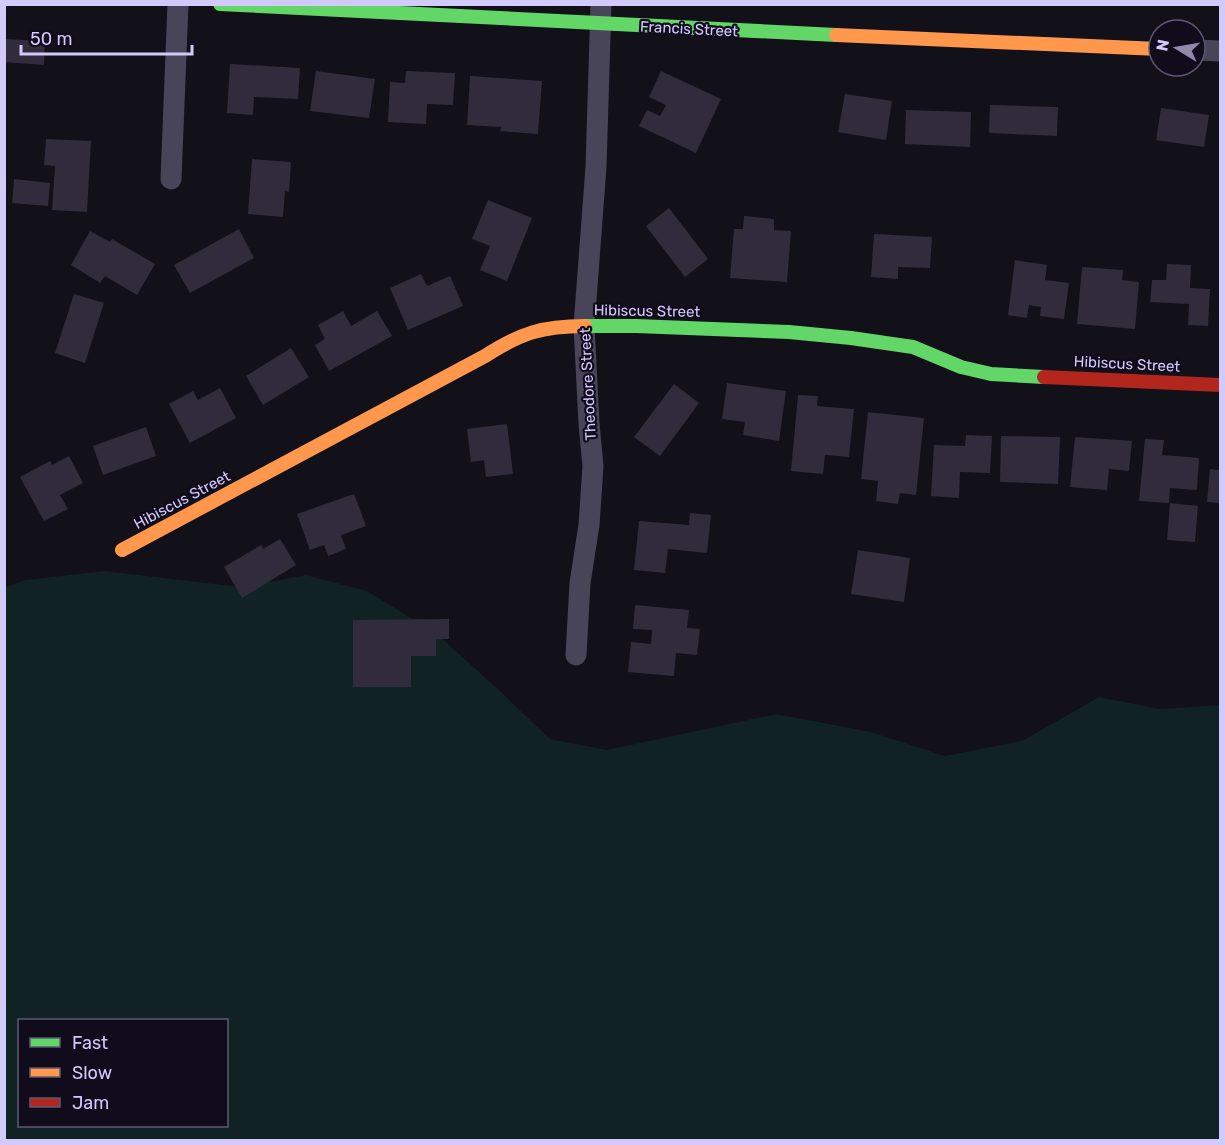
<svg xmlns="http://www.w3.org/2000/svg" width="1225" height="1145" font-family="Rubik,sans-serif">
<rect width="100%" height="100%" fill="#121018"/>
<path fill="#102223" fill-rule="evenodd" d="M105 571 240 587 306 575 367 591 437 634 500 691 550 739 607 750 776 714 871 732 945 756 1022 741 1099 697 1160 709 1220 705V1140H5L4 588 25 580ZM20 1020H226V1126H20Z"/>
<g fill="#302c3b">
<path d="M4 39 45 41 44 65 4 62Z"/>
<path d="M230 64 300 68 298 99 254 97 253 115 227 113Z"/>
<path d="M316 71 375 79 369 118 310 111Z"/>
<path d="M406 71 455 73 453 105 427 104 426 124 388 122 390 82 405 83Z"/>
<path d="M661 71 721 99 696 153 639 126 647 110 660 116 666 105 649 97Z"/>
<path d="M470 76 542 81 538 134 500 131 501 127 467 125Z"/>
<path d="M845 94 892 101 886 140 838 132Z"/>
<path d="M990 105 1058 107 1057 136 989 133Z"/>
<path d="M1161 108 1209 115 1204 147 1156 140Z"/>
<path d="M906 110 971 112 970 147 905 144Z"/>
<path d="M46 139 91 141 87 212 52 210 55 166 44 165Z"/>
<path d="M252 159 291 162 289 192 285 191 283 217 248 214Z"/>
<path d="M14 179 50 183 48 206 12 203Z"/>
<path d="M488 200 532 218 507 281 480 270 490 246 472 239Z"/>
<path d="M669 208 708 259 685 277 646 226Z"/>
<path d="M744 216 774 219V230L791 231 787 282 730 278 734 229H743Z"/>
<path d="M239 229 254 258 190 293 174 265Z"/>
<path d="M90 231 110 242 112 239 155 264 137 295 105 276 100 283 71 265Z"/>
<path d="M874 234 932 237 930 268 898 267V279L871 277Z"/>
<path d="M1015 260 1047 265 1045 280 1069 283 1064 319 1040 316 1041 307 1029 305 1027 318 1008 315Z"/>
<path d="M1167 264 1191 265 1190 288 1210 289 1208 326 1188 325 1189 304 1150 302 1152 280H1166Z"/>
<path d="M1082 267 1123 270 1122 280 1139 282 1135 329 1077 324Z"/>
<path d="M421 274 427 286 450 276 463 306 408 330 390 288Z"/>
<path d="M74 294 104 303 85 363 55 353Z"/>
<path d="M343 311 351 326 377 311 392 336 329 371 315 345 325 339 318 325Z"/>
<path d="M291 348 309 377 263 405 246 376Z"/>
<path d="M727 383 786 391 779 441 743 435 745 422 722 419Z"/>
<path d="M674 384 699 403 660 456 634 437Z"/>
<path d="M220 388 236 418 190 443 169 404 193 391 198 400Z"/>
<path d="M798 395 818 396 817 406 854 409 849 457 825 455 823 474 791 471Z"/>
<path d="M868 412 924 418 916 495 900 493 898 504 876 501 878 481 861 479Z"/>
<path d="M507 424 513 474 486 477 484 460 471 462 467 429Z"/>
<path d="M146 427 156 456 103 475 93 446Z"/>
<path d="M966 435 992 436 990 473 960 472 959 498 931 496 934 445 965 446Z"/>
<path d="M1001 436 1060 437 1058 484 1000 482Z"/>
<path d="M1075 437 1132 441 1129 471 1109 469 1107 490 1070 487Z"/>
<path d="M1145 439 1164 440 1162 455 1199 458 1197 490 1170 488 1169 503 1139 501Z"/>
<path d="M69 456 83 483 60 495 68 509 44 521 20 477 50 461 52 465Z"/>
<path d="M1210 469 1220 470V503L1207 502Z"/>
<path d="M354 494 366 526 341 535 346 549 328 556 324 545 310 550 297 514Z"/>
<path d="M1170 503 1198 506 1195 542 1167 540Z"/>
<path d="M690 513 711 515 707 553 668 549 665 573 634 570 639 521 689 525Z"/>
<path d="M280 539 296 565 242 598 224 567 261 545 263 549Z"/>
<path d="M858 550 910 558 904 602 851 594Z"/>
<path d="M635 605 689 610 687 628 700 629 697 655 676 653 674 676 628 672 631 642 651 644 652 630 633 629Z"/>
<path d="M449 619V639H436V656H411V687H353V620Z"/>
</g>
<g fill="none" stroke-linecap="round" stroke-linejoin="round">
<g stroke="#484559" stroke-width="21">
<path d="M1195 50 1220 51"/>
<path d="M171 179 178 4"/>
<path d="M576 655 580 583 589 525 593 466 589 424 584 326 596 167 601 4"/>
</g>
<g stroke="#63d668" stroke-width="14">
<path d="M220 4 836 35"/>
<path d="M585 326H636L789 332 851 338 913 347 961 367 991 374 1044 377"/>
</g>
<g stroke="#ff974d" stroke-width="14">
<path d="M836 35 1159 49"/>
<path d="M122 550 485 356C521 333 542 326 585 326"/>
</g>
<path stroke="#b3261e" stroke-width="14" d="M1044 377 1220 385"/>
</g>
<g text-anchor="middle" stroke-width="4.5" stroke-linejoin="round" paint-order="stroke">
<g font-size="15" fill="#d3cafc" stroke="#100c1c">
<text transform="translate(689 29) rotate(3)" y="5">Francis Street</text>
<text transform="translate(647 311) rotate(1)" y="5">Hibiscus Street</text>
<text transform="translate(1127 364) rotate(3)" y="5">Hibiscus Street</text>
<text transform="translate(588 384) rotate(-93)" y="5">Theodore Street</text>
<text transform="translate(182 500) rotate(-28)" y="5">Hibiscus Street</text>
</g>
</g>
<rect width="1225" height="1145" fill="none" stroke="#d3cafc" stroke-width="12"/>
<rect x="18" y="1019" width="210" height="108" fill="#100c1c" stroke="#5e5876" stroke-width="1.5"/>
<rect x="30" y="1038" width="30" height="9" fill="#63d668" stroke="#5e5876" stroke-width="1.5"/>
<text x="72" y="1049" font-size="18" fill="#d3cafc">Fast</text>
<rect x="30" y="1068" width="30" height="9" fill="#ff974d" stroke="#5e5876" stroke-width="1.5"/>
<text x="72" y="1079" font-size="18" fill="#d3cafc">Slow</text>
<rect x="30" y="1098" width="30" height="9" fill="#b3261e" stroke="#5e5876" stroke-width="1.5"/>
<text x="72" y="1109" font-size="18" fill="#d3cafc">Jam</text>
<g transform="translate(1177 48) rotate(281)"><circle r="28" fill="#100c1c" stroke="#5e5876" stroke-width="1.5"/>
<path d="M0-4.5L10 22L0 15L-10 22Z" fill="#8f89ac"/>
<text y="-9" font-size="16" font-weight="bold" text-anchor="middle" fill="#d3cafc">N</text>
</g>
<path d="M21 45v9h171v-9" fill="none" stroke="#d3cafc" stroke-width="3"/>
<text x="30" y="45" font-size="18" fill="#d3cafc" stroke="#100c1c" stroke-width="4.5" paint-order="stroke">50 m</text>
</svg>
